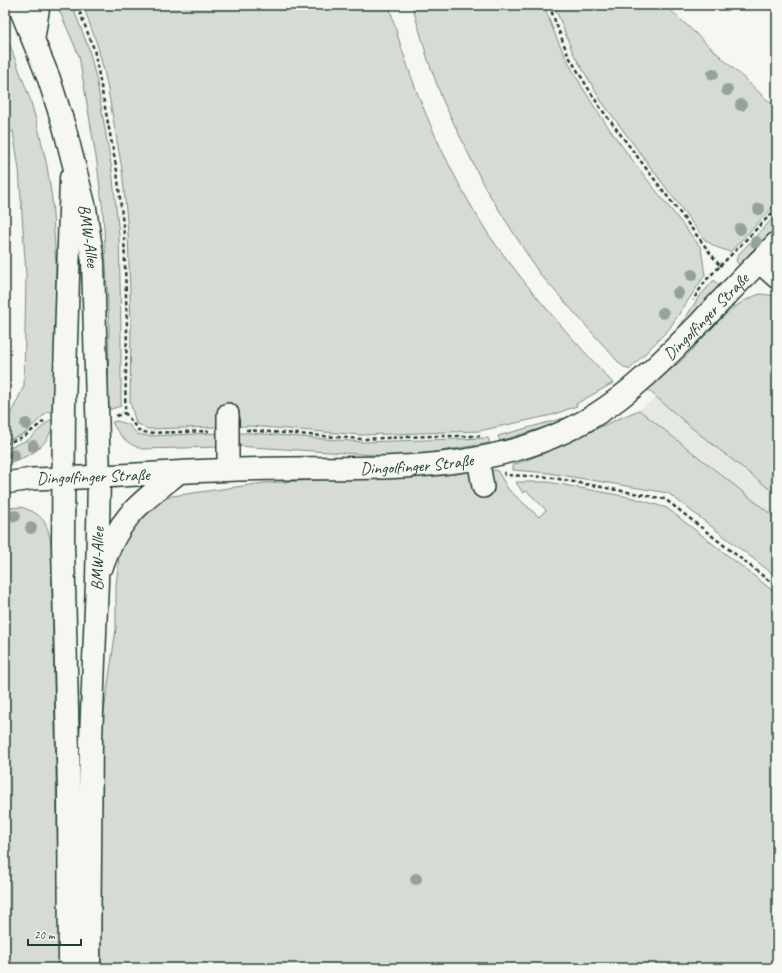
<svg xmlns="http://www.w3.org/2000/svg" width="782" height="973" font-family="Caveat,sans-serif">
<rect width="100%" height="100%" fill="#f6f6f2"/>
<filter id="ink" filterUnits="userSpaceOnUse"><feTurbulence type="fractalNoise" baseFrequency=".025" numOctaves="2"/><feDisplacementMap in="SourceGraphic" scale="8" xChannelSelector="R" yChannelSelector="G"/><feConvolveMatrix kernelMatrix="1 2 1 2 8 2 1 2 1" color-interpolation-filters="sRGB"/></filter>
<g filter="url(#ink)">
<path fill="#e6e8e4" d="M657 397 777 493V519L639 410Z"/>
<g fill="#d6dbd6" stroke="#7a8c85">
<path d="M57 5H72L89 49 97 83 112 170 119 235 121 328V406L108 410 109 327 106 264 103 212 97 163 79 56Z"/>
<path d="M83 5H389C410 85 444 165 489 235 497 247 507 259 516 271 546 310 579 346 613 383L576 404 577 406 552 415 479 431 361 435 250 426 148 429 136 423 130 402 131 325 128 232 122 169 106 79 98 47Z"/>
<path d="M412 5H544C574 97 643 172 701 248L705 275 669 329 629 370 621 365 539 273 485 188 443 101 428 60Z"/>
<path d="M554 5H665L777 109V203L730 252 716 247 705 240 602 102 573 53Z"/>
<path d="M5 32 30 99 39 131 47 166 52 199 56 265 54 411 47 412 24 434 5 441V417L11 413 24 386 26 275 19 169 13 131 5 135Z"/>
<path d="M777 214V227L740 266 736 261 738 255Z"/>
<path d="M714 280 721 288 676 332 699 297Z"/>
<path d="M760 294 777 296V495L693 429 647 389C658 379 670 371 681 361 708 335 723 307 760 294Z"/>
<path d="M639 410 777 519V577L668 493 549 473 513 470V465C557 450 597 427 639 410Z"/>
<path d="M564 418V421L500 441 498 436Z"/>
<path d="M50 420H55C47 449 31 456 5 464V449L28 440Z"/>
<path d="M116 421 128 424 137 434 148 436 220 433V447L142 449C127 444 119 436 112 422Z"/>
<path d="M237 433H251L362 442 488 438 490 443 416 455 390 456 237 446Z"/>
<path d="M497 470 508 489 539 517 546 510 527 491 523 493 516 482H548L634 498 667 508 777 594V968H101V733L116 629V586L120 549 136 518 160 501 172 496 264 483Z"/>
<path d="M21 507C42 514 47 521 51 543L60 968H5V508Z"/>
</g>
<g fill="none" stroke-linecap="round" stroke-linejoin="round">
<g stroke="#1f3d34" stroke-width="24">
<g id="minor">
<path d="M34 38 39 5"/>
<path d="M759 262 777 278"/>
<path d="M478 458 483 487"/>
<path d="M228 469V414"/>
<path d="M5 483 32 479 64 478"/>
</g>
</g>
<g stroke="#1f3d34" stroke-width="25">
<g id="major">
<path id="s1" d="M19 5 49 79 64 126 85 208 93 262 99 477 97 581 91 739 89 968"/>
<path id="s2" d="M64 478C129 476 194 470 258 469 371 466 495 478 595 415 635 390 667 356 700 323 725 296 751 270 777 243"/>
<path d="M103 564C120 516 139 504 178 473"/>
<path d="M70 968 69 792 63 545 64 407 71 178"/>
</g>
</g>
<g stroke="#1f3d34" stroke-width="2.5" stroke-dasharray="4 3" stroke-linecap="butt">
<path d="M77 5 94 49 117 171 124 234 127 327 125 413 139 431 149 433 209 431"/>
<path d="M549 5 568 55 599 106 720 266 706 280 693 300"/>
<path d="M720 266 777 208"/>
<path d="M116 416 125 413"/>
<path d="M246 430 362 439 432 436H480"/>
<path d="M5 444 25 436 44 421"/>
<path d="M504 472 505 475 548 477 665 499 777 587"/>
</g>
<use href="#minor" stroke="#f6f6f2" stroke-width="21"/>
<use href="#major" stroke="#f6f6f2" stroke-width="22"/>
</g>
<g fill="#94a29b">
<circle cx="713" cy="74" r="6"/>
<circle cx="727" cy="90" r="6"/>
<circle cx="741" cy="105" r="6"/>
<circle cx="759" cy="209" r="6"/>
<circle cx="740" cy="229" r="6"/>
<circle cx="756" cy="242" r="6"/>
<circle cx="692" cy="275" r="6"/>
<circle cx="678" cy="293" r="6"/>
<circle cx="663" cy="313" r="6"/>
<circle cx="26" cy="424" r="6"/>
<circle cx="33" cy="446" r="6"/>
<circle cx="14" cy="455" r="6"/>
<circle cx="15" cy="516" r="6"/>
<circle cx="31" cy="528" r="6"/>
<circle cx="416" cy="879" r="6"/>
</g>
</g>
<g text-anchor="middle" stroke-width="3.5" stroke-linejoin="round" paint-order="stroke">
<g font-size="17" fill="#1f3d34" stroke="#f6f6f2">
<text dy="6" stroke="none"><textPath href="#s1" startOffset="242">BMW-Allee</textPath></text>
<text dy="6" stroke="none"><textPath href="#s2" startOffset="689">Dingolfinger Straße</textPath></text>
<text dy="6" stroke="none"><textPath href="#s2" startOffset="353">Dingolfinger Straße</textPath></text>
<text transform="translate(93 476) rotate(-2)" y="6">Dingolfinger Straße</text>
<text transform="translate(97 559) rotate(-89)" y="6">BMW-Allee</text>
</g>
</g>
<rect width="782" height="973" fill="none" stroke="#f6f6f2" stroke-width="20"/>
<rect x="10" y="10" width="762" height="953" fill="none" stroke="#1f3d34" stroke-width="1.5" filter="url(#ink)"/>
<path d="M28 939v6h53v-6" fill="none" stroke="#1f3d34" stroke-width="2"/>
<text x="34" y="939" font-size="12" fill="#1f3d34" stroke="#f6f6f2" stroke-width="3" paint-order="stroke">20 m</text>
</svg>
